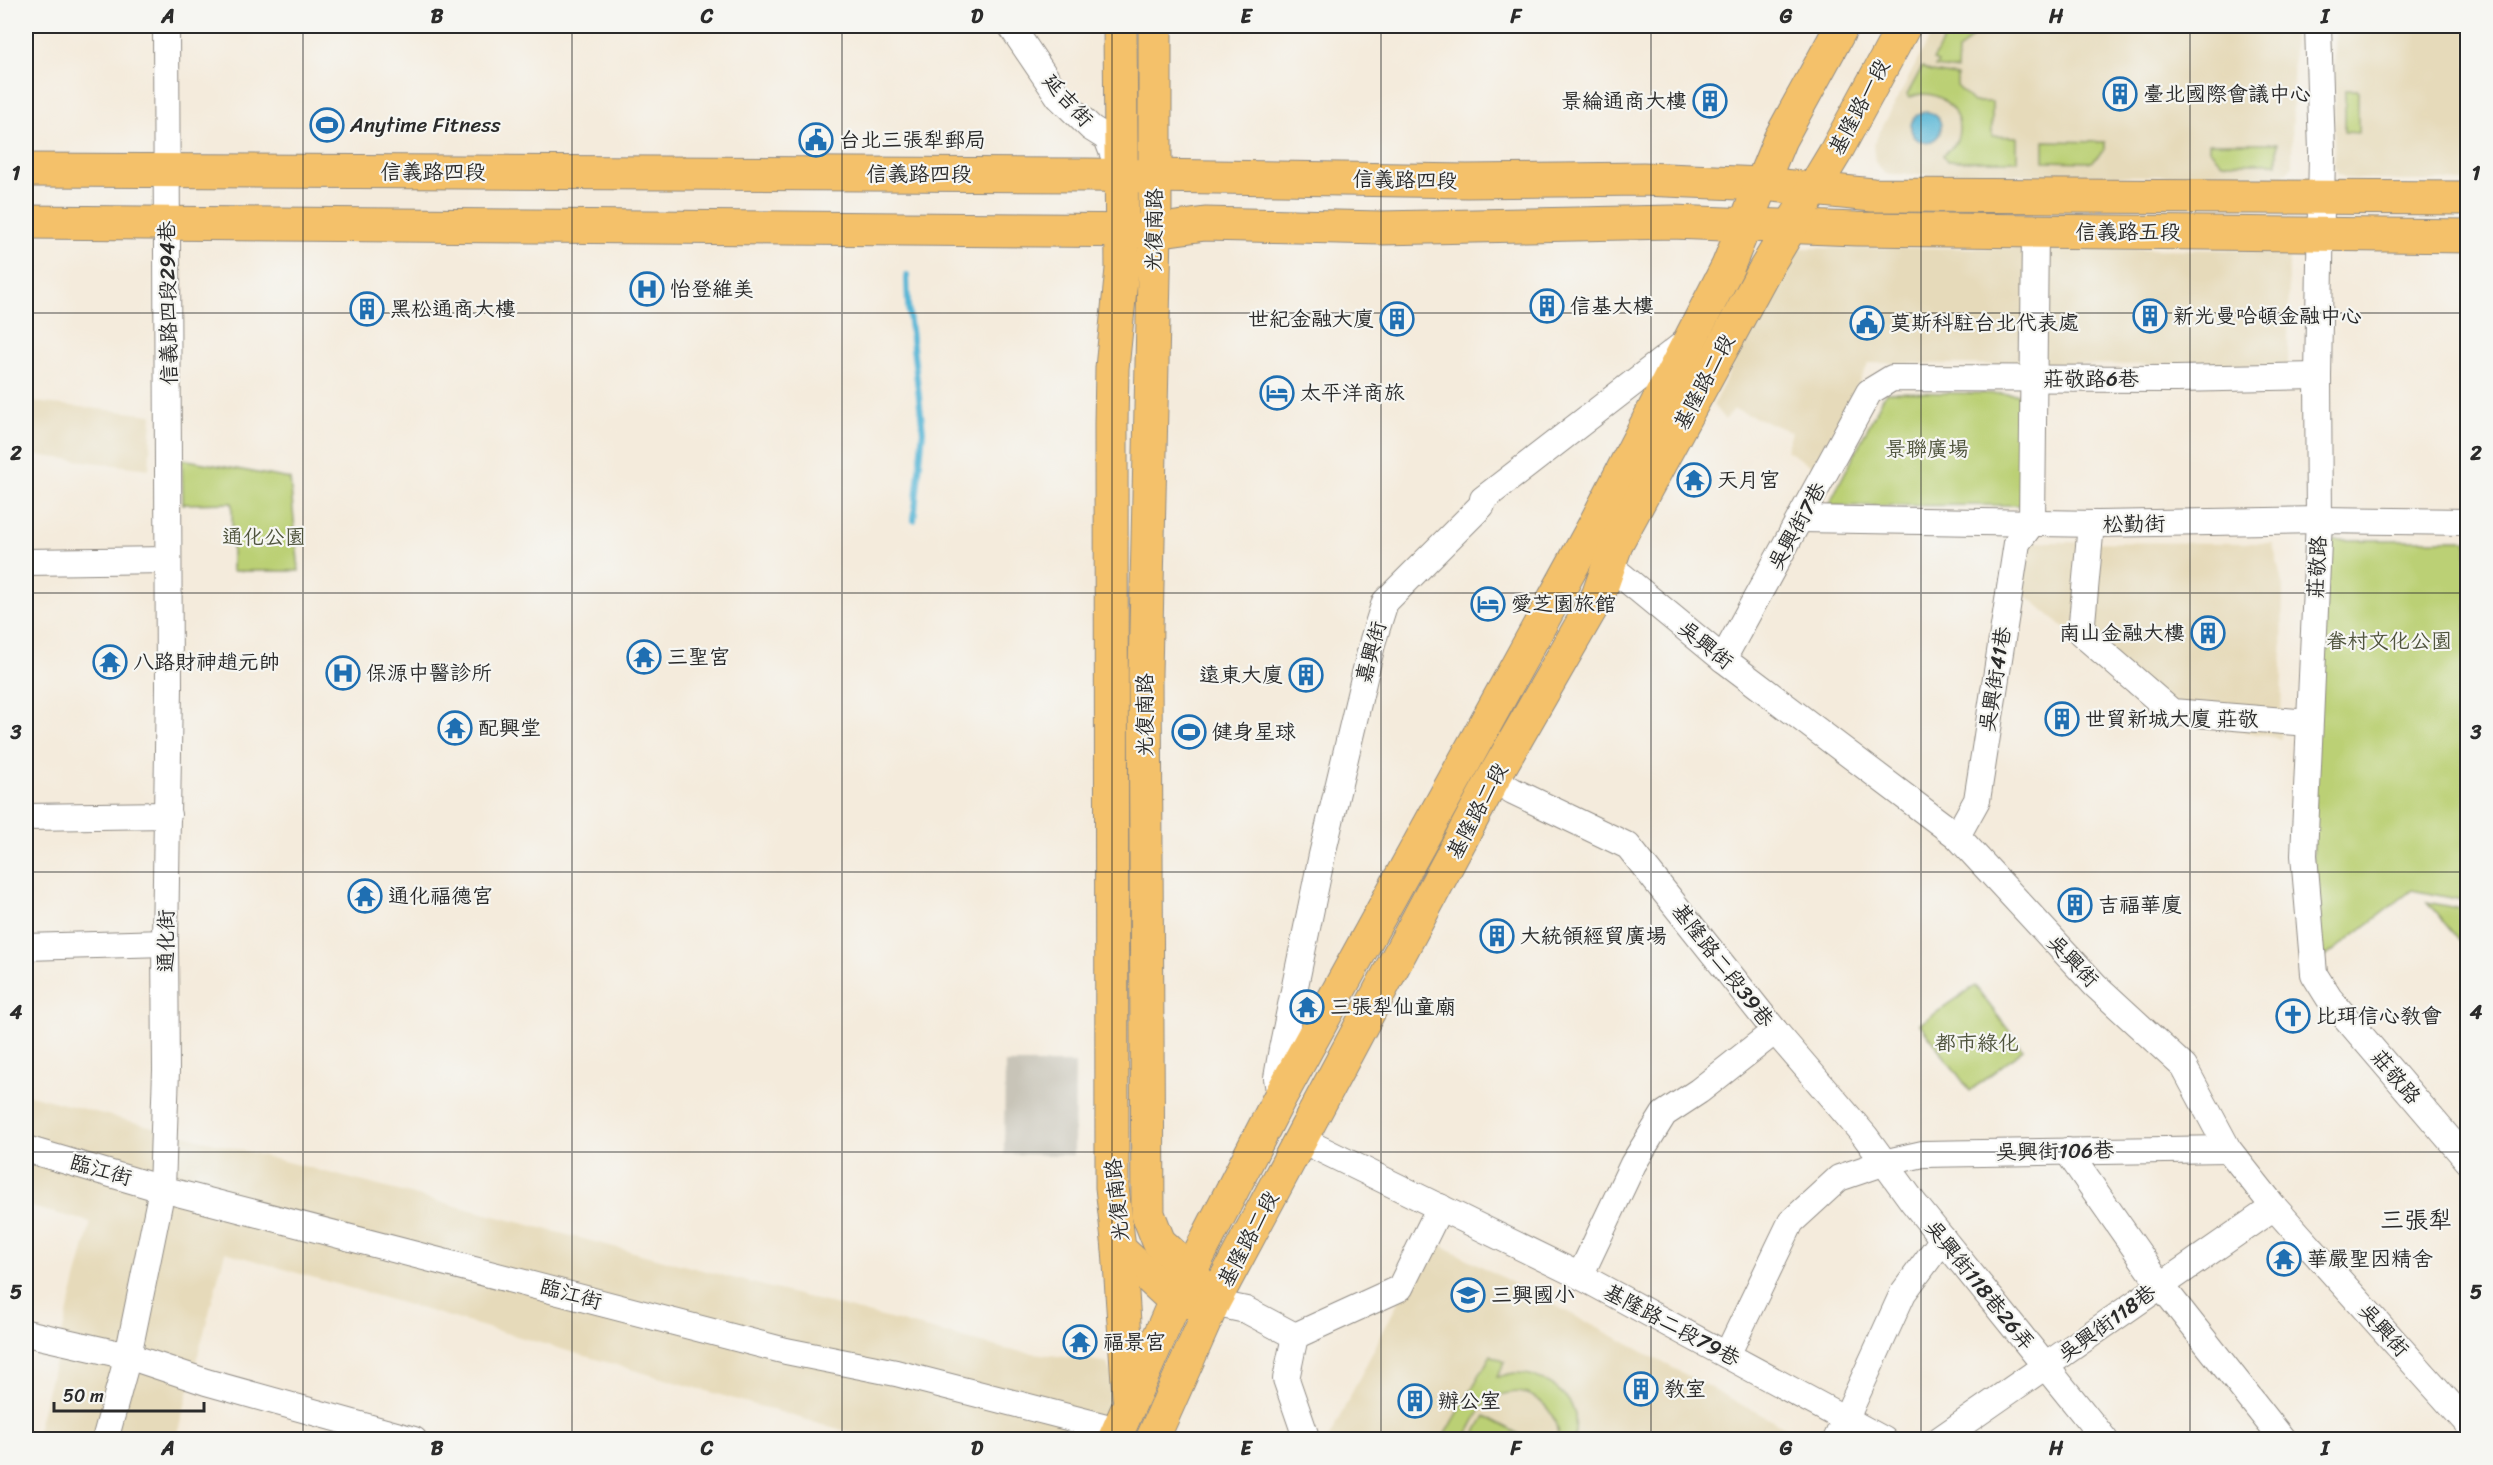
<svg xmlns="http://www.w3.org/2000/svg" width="2493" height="1465" font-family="Sriracha,'LXGW WenKai TC',sans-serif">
<rect width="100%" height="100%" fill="#f6f6f2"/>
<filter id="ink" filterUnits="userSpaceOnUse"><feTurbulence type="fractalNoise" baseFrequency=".0167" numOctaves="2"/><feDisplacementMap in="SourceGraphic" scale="12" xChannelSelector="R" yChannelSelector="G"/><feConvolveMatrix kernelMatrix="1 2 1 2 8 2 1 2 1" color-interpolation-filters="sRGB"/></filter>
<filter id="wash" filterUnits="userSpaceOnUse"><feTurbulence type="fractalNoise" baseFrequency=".008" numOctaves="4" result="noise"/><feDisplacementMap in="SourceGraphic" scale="24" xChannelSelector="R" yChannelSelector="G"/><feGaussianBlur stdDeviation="1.35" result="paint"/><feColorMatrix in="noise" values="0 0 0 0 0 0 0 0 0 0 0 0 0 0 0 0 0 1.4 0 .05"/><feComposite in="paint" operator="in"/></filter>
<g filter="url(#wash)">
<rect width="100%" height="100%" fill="#f4ebdc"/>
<g fill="#e6daba">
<path d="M1936 26H2294L2292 166 2285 175 2278 177 1885 174 1875 162 1873 145Z"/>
<path d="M2335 26H2467V181H2399L2346 178 2338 174 2334 166Z"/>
<path d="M1791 248H2027V365L1869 363 1813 467 1786 450 1792 432 1734 409 1725 420 1713 405Z"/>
<path d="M2042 248 2254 250 2289 258 2288 366 2043 364Z"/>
<path d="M26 401 152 415 149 469 26 454Z"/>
<path d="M2019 542 2273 543 2283 588 2281 739 2170 716 2016 587Z"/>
<path d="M26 1094 1009 1350 1106 1362 1124 1394 1102 1439H873L225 1252 176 1439H35L91 1222 26 1206Z"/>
<path d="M1430 1239 1807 1439 1328 1440Z"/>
</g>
<path fill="#c8c4b8" d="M1005 1063H1075L1074 1155 1004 1154Z"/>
<g fill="#bbd074" stroke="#737e50" stroke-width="1.5">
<path d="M1947 26H1984V36H1973L1958 51 1957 70 1935 67 1938 62 1933 60 1950 27Z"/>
<path d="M1922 67 1932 72 1957 76V86L1973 102H1992V136L2017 137V161H1947L1943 155C1980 133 1946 79 1909 98L1907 95Z"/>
<path d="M2345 90H2358V133L2345 132Z"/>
<path d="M2044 141 2105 142V149L2092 162 2044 161Z"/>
<path d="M2209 143H2277V163H2222L2209 149Z"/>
<path d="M1886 392 2026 394 2025 505 1828 506Z"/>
<path d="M182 459 290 479 299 571H232V503L183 504Z"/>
<path d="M2318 540H2467V901L2412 890 2321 960 2313 874Z"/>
<path d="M2427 902 2467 910V950Z"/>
<path d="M1975 986 2023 1049 1970 1091 1920 1024Z"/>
<path d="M1491 1355 1505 1362 1497 1377C1503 1376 1510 1373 1516 1373 1539 1373 1570 1392 1575 1415 1576 1423 1575 1432 1575 1439H1558C1558 1404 1522 1378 1490 1401 1478 1409 1472 1427 1465 1439H1443Z"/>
<path d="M1485 1416 1528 1439H1472Z"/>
</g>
<circle fill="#57b6d6" stroke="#417080" stroke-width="1.5" cx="1926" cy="127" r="15"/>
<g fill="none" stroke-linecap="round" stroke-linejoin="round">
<path stroke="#57b6d6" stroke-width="6" d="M907 275 908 305 923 431 914 520"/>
</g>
</g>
<g filter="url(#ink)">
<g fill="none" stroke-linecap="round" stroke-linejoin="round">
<g stroke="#908b84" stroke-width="28">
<g id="minor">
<path d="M1011 26 1059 97 1091 128 1107 138 1118 167"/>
<path d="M2318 26 2322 152 2318 376 2319 520 2304 855 2314 974 2329 998 2468 1161"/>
<path d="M1801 519 2098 524 2319 520 2468 522"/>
<path d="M2091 524 2081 633 2172 712 2309 723"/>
<path d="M26 562 168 560"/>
<path d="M1607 571 1621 575 1723 659 1957 836 2095 985 2184 1067 2228 1149 2274 1207 2468 1424"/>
<path d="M1723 659 1869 392 1892 378 2176 379 2318 376"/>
<path d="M1493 779 1513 791 1628 846 1775 1031 1865 1136 1913 1202 2105 1440"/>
<path d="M26 817 168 815"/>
<path d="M1957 836 1977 800 2017 543 2032 523 2035 231"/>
<path d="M26 947 165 943"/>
<path d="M1280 1097 1277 1078 1282 1049 1322 855 1373 640 1385 602 1482 505 1483 499 1686 342"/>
<path d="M1302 1140 1580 1276 1884 1440"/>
<path d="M26 1149 162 1189 786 1351 896 1373 1118 1430"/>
<path d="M2067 1151 2160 1284 2283 1440"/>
<path d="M1580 1276 1633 1164 1664 1114 1699 1091 1775 1031"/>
<path d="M1213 1303 1246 1310 1295 1336 1400 1288 1440 1207"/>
<path d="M26 1333 128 1356 206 1382 414 1440"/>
<path d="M1295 1336 1286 1379 1307 1440"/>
<path d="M1727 1355 1791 1222 1839 1178 1883 1163 1923 1154 2228 1149"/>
<path d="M105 1440 128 1356 162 1189 166 1070 165 943 169 687 166 26"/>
<path d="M1836 1440 1903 1293 1943 1239"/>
<path d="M1939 1440 2274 1207"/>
</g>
</g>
<g stroke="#908b84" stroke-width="35">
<g id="major">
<path d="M1120 26 1122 269 1112 368 1111 424 1112 1187 1119 1249 1175 1301 1197 1302"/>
<path d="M1155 26V231L1145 673 1148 1214 1159 1242 1190 1271 1202 1287"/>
<path d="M26 170 1088 175 1467 181 1643 179 1762 184 1873 195 2468 198"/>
<path d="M26 222 1155 231 1205 224 1381 228 1672 222 1856 229 2468 236"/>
<path d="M1119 1249 1129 1396"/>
<path d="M1114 1440 1175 1301 1280 1097 1593 528 1728 266 1780 139 1842 26"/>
<path d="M1152 1440 1213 1303 1493 779 1598 596 1617 542 1764 271 1835 153 1904 26"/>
</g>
</g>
<use href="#minor" stroke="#fff" stroke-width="26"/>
<use href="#major" stroke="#f4c16a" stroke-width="33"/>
</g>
</g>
<path fill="none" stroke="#2b2b2b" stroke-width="1.5" stroke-opacity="0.55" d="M303 26V1440M572 26V1440M842 26V1440M1112 26V1440M1381 26V1440M1651 26V1440M1921 26V1440M2190 26V1440M26 313H2468M26 593H2468M26 872H2468M26 1152H2468"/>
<defs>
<g id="building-ring" transform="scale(1.725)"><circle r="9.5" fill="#f6f6f2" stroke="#1f6fb2" stroke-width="1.5"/><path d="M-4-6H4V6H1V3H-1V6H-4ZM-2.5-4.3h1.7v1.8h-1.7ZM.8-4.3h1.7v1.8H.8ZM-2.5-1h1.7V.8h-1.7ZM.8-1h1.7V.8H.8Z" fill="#1f6fb2"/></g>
<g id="stadium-ring" transform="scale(1.725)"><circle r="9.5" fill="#f6f6f2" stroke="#1f6fb2" stroke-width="1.5"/><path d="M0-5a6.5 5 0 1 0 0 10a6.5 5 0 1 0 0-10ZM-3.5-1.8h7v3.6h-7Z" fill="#1f6fb2"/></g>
<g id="civic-ring" transform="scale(1.725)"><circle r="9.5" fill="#f6f6f2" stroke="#1f6fb2" stroke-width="1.5"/><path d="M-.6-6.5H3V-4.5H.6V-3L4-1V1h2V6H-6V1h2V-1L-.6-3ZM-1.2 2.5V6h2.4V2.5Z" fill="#1f6fb2"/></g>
<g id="hospital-ring" transform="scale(1.725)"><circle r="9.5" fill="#f6f6f2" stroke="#1f6fb2" stroke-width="1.5"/><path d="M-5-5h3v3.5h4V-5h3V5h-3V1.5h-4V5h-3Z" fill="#1f6fb2"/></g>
<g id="hotel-ring" transform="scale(1.725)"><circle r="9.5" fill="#f6f6f2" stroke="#1f6fb2" stroke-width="1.5"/><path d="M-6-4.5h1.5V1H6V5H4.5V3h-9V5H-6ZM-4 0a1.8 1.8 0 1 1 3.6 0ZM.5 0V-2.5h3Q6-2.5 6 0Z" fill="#1f6fb2"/></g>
<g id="temple-ring" transform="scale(1.725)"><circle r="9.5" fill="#f6f6f2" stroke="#1f6fb2" stroke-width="1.5"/><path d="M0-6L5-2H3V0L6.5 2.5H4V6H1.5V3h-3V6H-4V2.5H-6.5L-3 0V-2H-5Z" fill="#1f6fb2"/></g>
<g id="church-ring" transform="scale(1.725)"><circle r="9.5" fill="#f6f6f2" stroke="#1f6fb2" stroke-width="1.5"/><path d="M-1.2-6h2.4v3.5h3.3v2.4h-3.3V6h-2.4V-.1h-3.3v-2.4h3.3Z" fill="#1f6fb2"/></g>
<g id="school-ring" transform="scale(1.725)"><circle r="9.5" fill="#f6f6f2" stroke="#1f6fb2" stroke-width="1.5"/><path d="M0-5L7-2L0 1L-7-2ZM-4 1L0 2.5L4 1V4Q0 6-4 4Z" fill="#1f6fb2"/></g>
</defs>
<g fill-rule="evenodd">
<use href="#building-ring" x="2120" y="94"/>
<use href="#building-ring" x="1710" y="101"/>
<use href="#stadium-ring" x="327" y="125"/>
<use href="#civic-ring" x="816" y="140"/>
<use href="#hospital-ring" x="647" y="289"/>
<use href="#building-ring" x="1547" y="306"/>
<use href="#building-ring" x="367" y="309"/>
<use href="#building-ring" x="2150" y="316"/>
<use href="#building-ring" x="1397" y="319"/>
<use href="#civic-ring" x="1867" y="323"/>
<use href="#hotel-ring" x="1277" y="393"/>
<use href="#temple-ring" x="1694" y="480"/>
<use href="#hotel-ring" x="1488" y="604"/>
<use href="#building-ring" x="2208" y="633"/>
<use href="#temple-ring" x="644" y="657"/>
<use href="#temple-ring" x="110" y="662"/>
<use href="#hospital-ring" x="343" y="673"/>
<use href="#building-ring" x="1306" y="675"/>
<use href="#building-ring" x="2062" y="719"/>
<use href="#temple-ring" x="455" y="728"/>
<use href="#stadium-ring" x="1189" y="732"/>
<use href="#temple-ring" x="365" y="896"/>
<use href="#building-ring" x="2075" y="905"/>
<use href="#building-ring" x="1497" y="936"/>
<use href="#temple-ring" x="1307" y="1007"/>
<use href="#church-ring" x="2293" y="1016"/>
<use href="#temple-ring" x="2284" y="1259"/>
<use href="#school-ring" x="1468" y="1295"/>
<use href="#temple-ring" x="1080" y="1342"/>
<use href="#building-ring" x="1641" y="1389"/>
<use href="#building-ring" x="1415" y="1401"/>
</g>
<g text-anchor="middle" stroke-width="4.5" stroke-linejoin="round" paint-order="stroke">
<g font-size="21" fill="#2b2b2b" stroke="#f6f6f2" text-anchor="start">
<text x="2143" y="101">臺北國際會議中心</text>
<text x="1687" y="108" text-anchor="end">景綸通商大樓</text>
<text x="350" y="132">Anytime Fitness</text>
<text x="839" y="147">台北三張犁郵局</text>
<text x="670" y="296">怡登維美</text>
<text x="1570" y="313">信基大樓</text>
<text x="390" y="316">黑松通商大樓</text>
<text x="2173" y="323">新光曼哈頓金融中心</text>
<text x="1374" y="326" text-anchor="end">世紀金融大廈</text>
<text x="1890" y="330">莫斯科駐台北代表處</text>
<text x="1300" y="400">太平洋商旅</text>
<text x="1717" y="487">天月宮</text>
<text x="1511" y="611">愛芝園旅館</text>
<text x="2185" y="640" text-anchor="end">南山金融大樓</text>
<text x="667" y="664">三聖宮</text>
<text x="133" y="669">八路財神趙元帥</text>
<text x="366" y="680">保源中醫診所</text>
<text x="1283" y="682" text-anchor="end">遠東大廈</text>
<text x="2085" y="726">世貿新城大廈 莊敬</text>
<text x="478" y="735">配興堂</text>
<text x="1212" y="739">健身星球</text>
<text x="388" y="903">通化福德宮</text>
<text x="2098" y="912">吉福華廈</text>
<text x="1520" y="943">大統領經貿廣場</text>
<text x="1330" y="1014">三張犁仙童廟</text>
<text x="2316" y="1023">比珥信心教會</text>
<text x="2307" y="1266">華嚴聖因精舍</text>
<text x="1491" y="1302">三興國小</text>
<text x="1103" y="1349">福景宮</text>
<text x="1664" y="1396">教室</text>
<text x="1438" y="1408">辦公室</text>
</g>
<g font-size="21" fill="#2b2b2b" stroke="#f6f6f2">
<text transform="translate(1068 100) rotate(48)" y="7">延吉街</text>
<text transform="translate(1859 107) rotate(-62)" y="7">基隆路一段</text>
<text x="433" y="179">信義路四段</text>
<text x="919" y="181">信義路四段</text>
<text transform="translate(1405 180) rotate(1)" y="7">信義路四段</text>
<text transform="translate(1154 230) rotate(-89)" y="7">光復南路</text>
<text x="2128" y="239">信義路五段</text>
<text transform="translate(168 303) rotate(-91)" y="7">信義路四段294巷</text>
<text x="2091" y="386">莊敬路6巷</text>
<text transform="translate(1704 382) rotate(-62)" y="7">基隆路二段</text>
<text transform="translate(2134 524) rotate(-1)" y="7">松勤街</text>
<text transform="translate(1797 526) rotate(-61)" y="7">吳興街7巷</text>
<text transform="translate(2317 567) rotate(-87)" y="7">莊敬路</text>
<text transform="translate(1706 645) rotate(39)" y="7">吳興街</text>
<text transform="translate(1371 652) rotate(-75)" y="7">嘉興街</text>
<text transform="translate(1995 679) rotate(-81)" y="7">吳興街41巷</text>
<text transform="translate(1145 715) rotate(-90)" y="7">光復南路</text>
<text transform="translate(1477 811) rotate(-62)" y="7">基隆路二段</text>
<text transform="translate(166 941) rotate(-90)" y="7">通化街</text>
<text transform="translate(2073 961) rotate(46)" y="7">吳興街</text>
<text transform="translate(1723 965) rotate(52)" y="7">基隆路二段39巷</text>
<text transform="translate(2396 1077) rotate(50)" y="7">莊敬路</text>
<text transform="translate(2055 1151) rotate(-1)" y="7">吳興街106巷</text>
<text transform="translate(101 1170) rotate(16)" y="7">臨江街</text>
<text transform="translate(1117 1200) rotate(-96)" y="7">光復南路</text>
<text transform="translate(1248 1239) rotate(-62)" y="7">基隆路二段</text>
<text transform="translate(1980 1285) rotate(51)" y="7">吳興街118巷26弄</text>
<text transform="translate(571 1294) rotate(15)" y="7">臨江街</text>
<text transform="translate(2107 1323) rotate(-36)" y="7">吳興街118巷</text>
<text transform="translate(1672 1325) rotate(28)" y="7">基隆路二段79巷</text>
<text transform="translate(2384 1330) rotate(48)" y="7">吳興街</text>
</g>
<g font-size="21" fill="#4f543d" stroke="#f6f6f2">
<text x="1927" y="456">景聯廣場</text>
<text x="264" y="544">通化公園</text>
<text x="2389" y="648">眷村文化公園</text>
<text x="1977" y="1050">都市綠化</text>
</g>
<g font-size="24" fill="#2b2b2b" stroke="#f6f6f2">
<text x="2416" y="1228">三張犁</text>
</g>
</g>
<rect width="2493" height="1465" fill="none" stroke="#f6f6f2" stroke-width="66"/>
<path d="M54 1402v9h150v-9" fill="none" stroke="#2b2b2b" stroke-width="3"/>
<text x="63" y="1402" font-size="18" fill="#2b2b2b" stroke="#f6f6f2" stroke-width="4.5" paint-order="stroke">50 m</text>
<rect x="33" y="33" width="2427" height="1399" fill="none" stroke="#2b2b2b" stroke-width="2"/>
<g font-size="20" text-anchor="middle" font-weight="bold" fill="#2b2b2b">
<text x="168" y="23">A</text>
<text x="437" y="23">B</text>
<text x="707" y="23">C</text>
<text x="977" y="23">D</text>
<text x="1246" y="23">E</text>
<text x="1516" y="23">F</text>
<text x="1786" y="23">G</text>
<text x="2056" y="23">H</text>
<text x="2325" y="23">I</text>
<text x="16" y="180">1</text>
<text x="2476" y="180">1</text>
<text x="16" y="460">2</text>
<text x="2476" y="460">2</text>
<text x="16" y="739">3</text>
<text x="2476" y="739">3</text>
<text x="16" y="1019">4</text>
<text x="2476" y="1019">4</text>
<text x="16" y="1299">5</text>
<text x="2476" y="1299">5</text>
<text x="168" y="1455">A</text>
<text x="437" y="1455">B</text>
<text x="707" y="1455">C</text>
<text x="977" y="1455">D</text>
<text x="1246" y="1455">E</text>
<text x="1516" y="1455">F</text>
<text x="1786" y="1455">G</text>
<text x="2056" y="1455">H</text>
<text x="2325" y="1455">I</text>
</g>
</svg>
